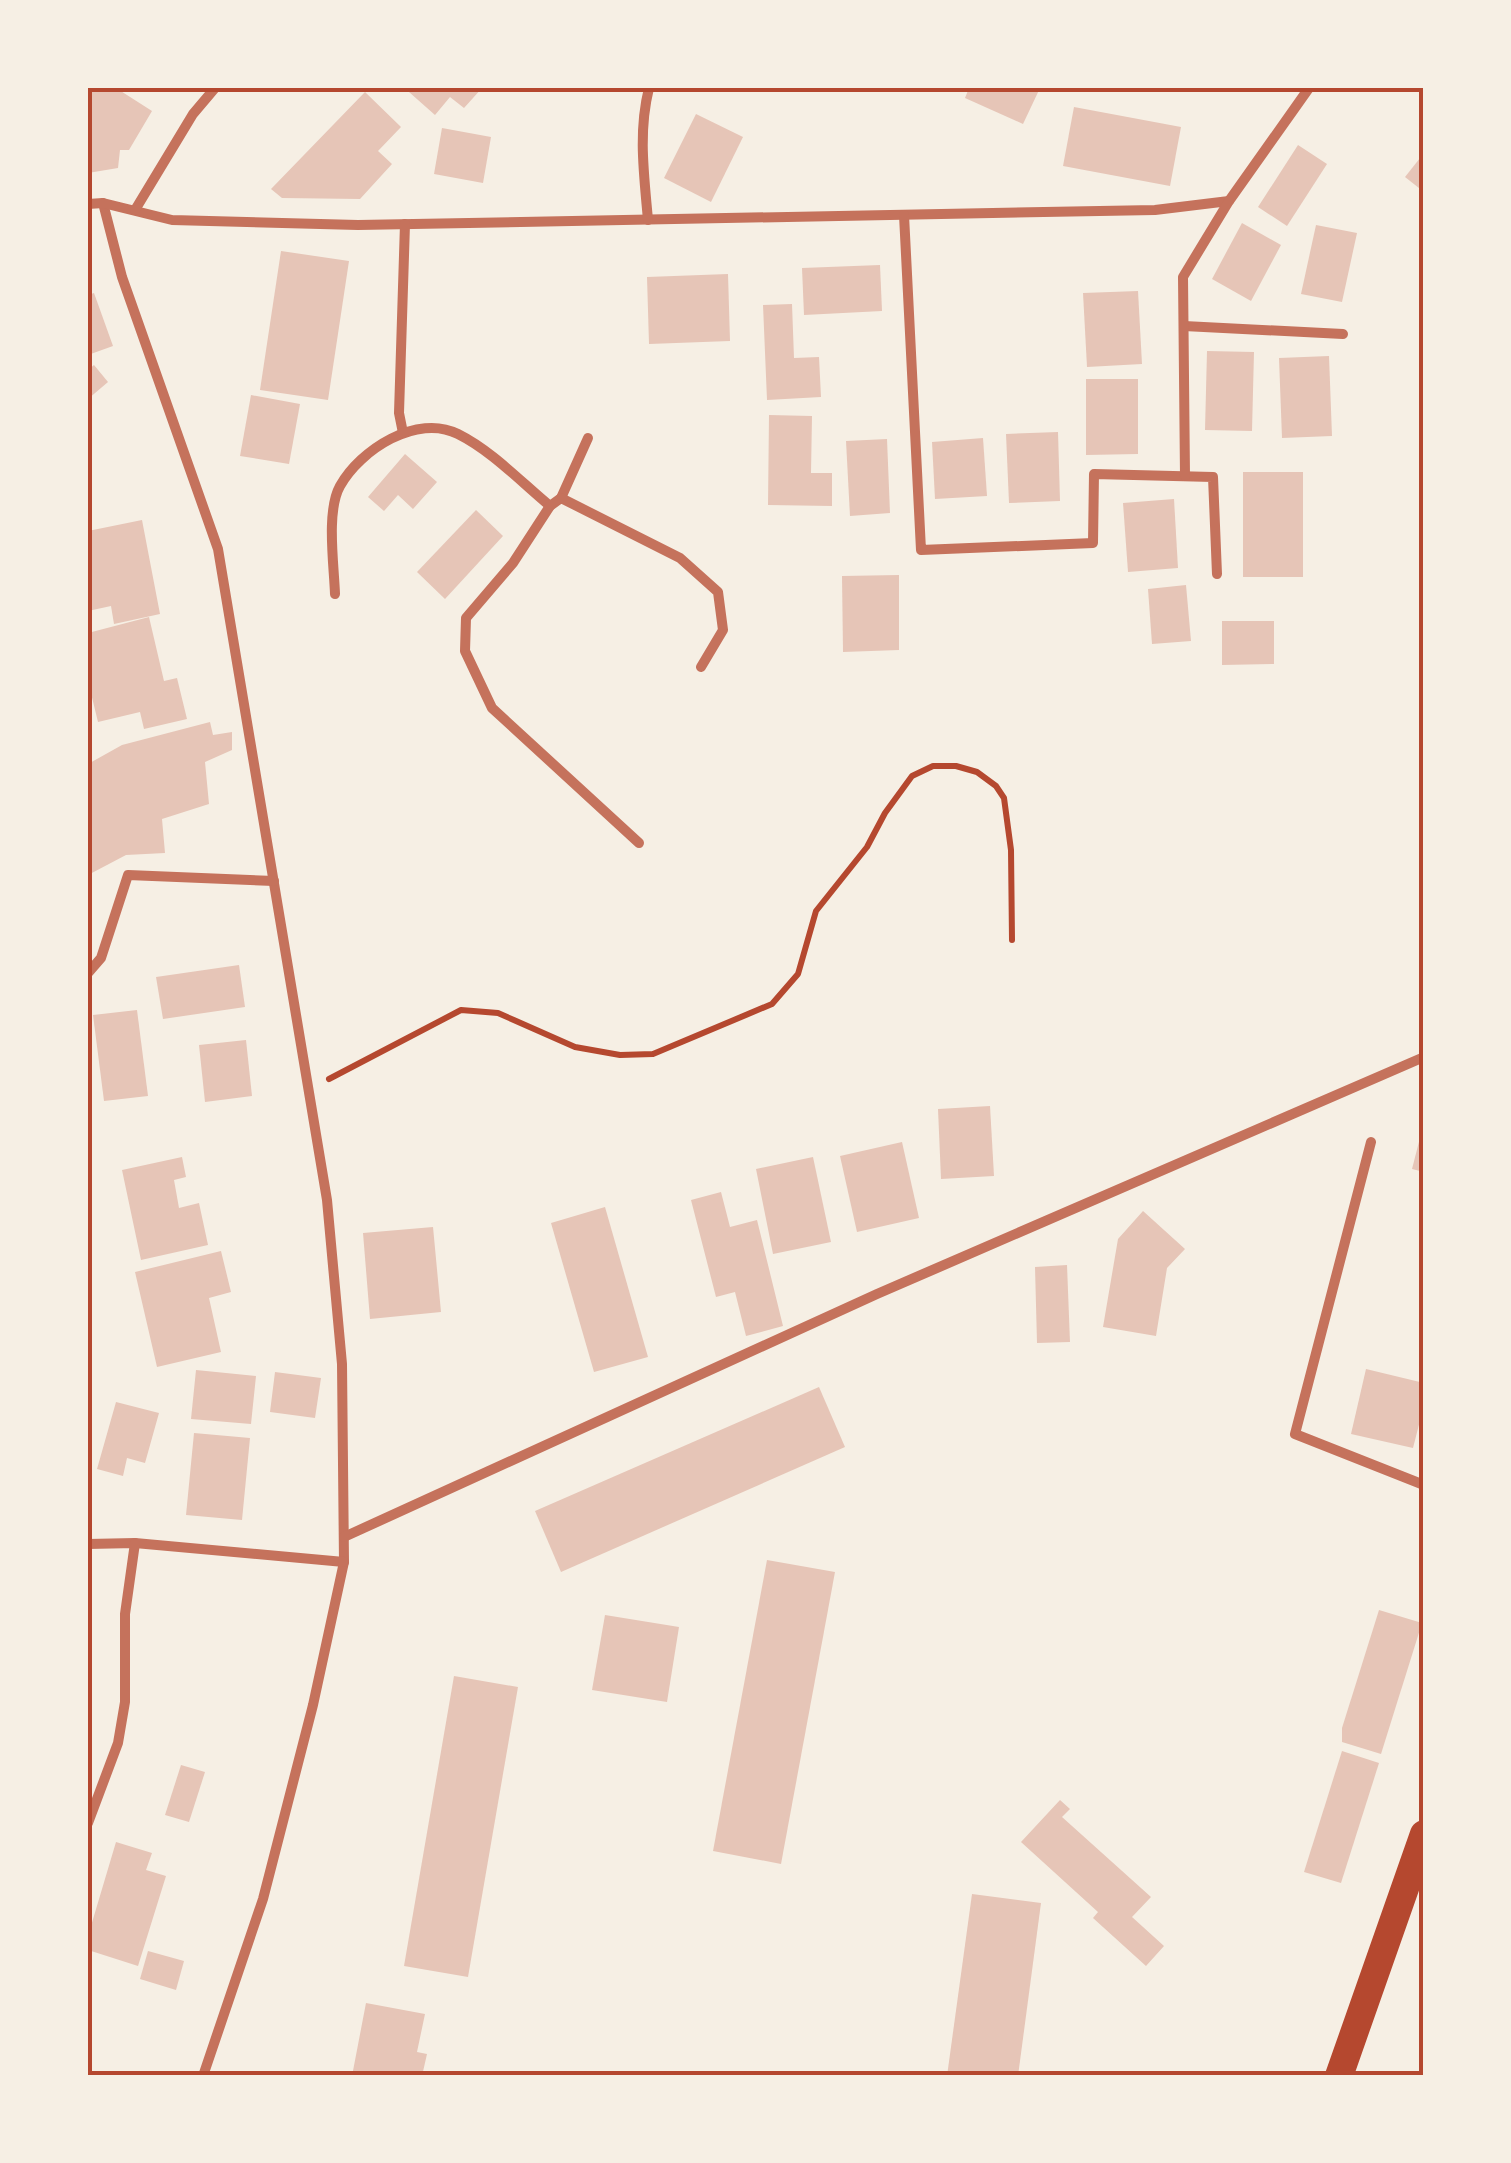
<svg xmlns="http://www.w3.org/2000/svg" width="1511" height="2163" font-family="Poppins,sans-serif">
<rect width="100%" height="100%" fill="#f6efe4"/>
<g fill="#e6c5b7">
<path d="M88 88H116L152 111 129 150H120L118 168 88 173Z"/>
<path d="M413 88H482L464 108 450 97 435 115 409 92Z"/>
<path d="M969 88H1040L1023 124 965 98Z"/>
<path d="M365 92 401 127 378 151 392 164 360 199 282 198 271 189Z"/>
<path d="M1074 107 1181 127 1170 186 1063 166Z"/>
<path d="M696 114 743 137 711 202 664 178Z"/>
<path d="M442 128 491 137 483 183 434 174Z"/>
<path d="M1298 145 1327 164 1287 226 1258 207Z"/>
<path d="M1424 153V192L1405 177Z"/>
<path d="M1242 223 1281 245 1251 301 1212 279Z"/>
<path d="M1316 225 1357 233 1342 302 1301 294Z"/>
<path d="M281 251 349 261 328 400 260 390Z"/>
<path d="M880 265 882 311 804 315 802 268Z"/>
<path d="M728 274 730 341 649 344 647 277Z"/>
<path d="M1138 291 1142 364 1087 367 1083 293Z"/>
<path d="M94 293 113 346 88 355V295Z"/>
<path d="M792 304 794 358 819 357 821 397 767 400 763 305Z"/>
<path d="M1207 351 1254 352 1252 431 1205 430Z"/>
<path d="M1329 356 1332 436 1282 438 1279 358Z"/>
<path d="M94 365 108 382 88 399V370Z"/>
<path d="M1086 379H1138V454L1086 455Z"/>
<path d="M251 395 300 404 289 464 240 456Z"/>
<path d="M769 415 812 416 811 473H832V506L768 505Z"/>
<path d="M1058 432 1060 501 1009 503 1006 434Z"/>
<path d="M983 438 987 496 935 499 932 442Z"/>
<path d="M887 439 890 513 850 516 846 441Z"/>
<path d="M405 454 437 482 413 509 398 495 384 511 368 497Z"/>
<rect x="1243" y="472" width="60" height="105"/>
<path d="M1174 499 1178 568 1128 572 1123 503Z"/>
<path d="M476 510 503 536 445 599 417 572Z"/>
<path d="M142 520 160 614 114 624 111 606 88 611V531Z"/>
<path d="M899 575V650L843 652 842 576Z"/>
<path d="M1186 585 1191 641 1152 644 1148 589Z"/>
<path d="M149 617 164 681 177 678 187 719 144 729 140 712 98 722 88 681V633Z"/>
<path d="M1222 621H1274V664L1222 665Z"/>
<path d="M210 722 213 735 232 732V750L205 762 209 804 162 819 165 853 126 855 88 875V764L122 745Z"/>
<path d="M239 965 245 1007 163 1019 156 977Z"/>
<path d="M137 1010 148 1096 104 1101 93 1015Z"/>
<path d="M246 1040 252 1096 205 1102 199 1045Z"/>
<path d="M990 1106 994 1176 941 1179 938 1109Z"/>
<path d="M1422 1130H1424V1172L1412 1169Z"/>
<path d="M902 1142 919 1218 857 1232 840 1156Z"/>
<path d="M182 1157 186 1177 174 1180 179 1208 199 1203 208 1245 141 1260 122 1170Z"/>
<path d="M813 1157 831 1242 773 1254 756 1169Z"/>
<path d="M721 1192 730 1227 757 1220 783 1326 746 1336 735 1292 716 1297 691 1200Z"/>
<path d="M605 1207 648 1357 594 1372 551 1223Z"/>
<path d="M1143 1211 1185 1249 1167 1268 1156 1336 1103 1327 1118 1239Z"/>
<path d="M433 1227 441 1312 370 1319 363 1233Z"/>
<path d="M221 1251 231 1292 209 1298 221 1352 157 1367 135 1272Z"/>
<path d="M1067 1265 1070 1342 1037 1343 1035 1267Z"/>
<path d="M1366 1369 1424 1383V1405L1413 1448 1351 1434Z"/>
<path d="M196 1370 256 1376 251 1424 191 1419Z"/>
<path d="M275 1372 321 1378 315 1418 270 1412Z"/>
<path d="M819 1387 845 1447 561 1572 535 1511Z"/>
<path d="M116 1402 159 1413 145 1463 127 1458 123 1476 97 1469Z"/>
<path d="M194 1433 250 1438 242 1520 186 1515Z"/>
<path d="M767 1560 835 1572 781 1864 713 1851Z"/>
<path d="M1379 1610 1422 1623 1381 1754 1342 1742V1728Z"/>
<path d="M605 1615 679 1627 667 1702 592 1690Z"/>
<path d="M454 1676 518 1687 468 1977 404 1966Z"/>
<path d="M1342 1751 1379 1763 1341 1883 1304 1872Z"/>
<path d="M181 1765 205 1772 189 1822 165 1815Z"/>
<path d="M1060 1800 1070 1809 1062 1817 1151 1897 1132 1917 1164 1946 1146 1966 1093 1918 1098 1912 1021 1842Z"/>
<path d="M116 1842 152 1853 146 1870 166 1876 138 1966 88 1950V1936Z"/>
<path d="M972 1894 1041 1903 1018 2076H947Z"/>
<path d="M148 1951 184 1961 176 1990 140 1979Z"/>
<path d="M366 2003 425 2014 417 2052 427 2054 422 2076H352Z"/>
</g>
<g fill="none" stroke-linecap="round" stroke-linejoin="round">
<path stroke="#b5482f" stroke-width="6" d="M329 1079 461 1010 498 1013 575 1047 620 1055 653 1054 772 1004 798 974 816 911 867 847 885 813 912 776 933 766H956L977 772 996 786 1004 798 1011 850 1012 940"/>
<g stroke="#c5725c" stroke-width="10">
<path d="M103 203 122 277 218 549 327 1200 342 1364 344 1562 313 1705 263 1899 203 2076"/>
<path d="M88 204 103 203 172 220 358 225 1155 210 1229 201"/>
<path d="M135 210 193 114 215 88"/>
<path d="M904 215 921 550 1093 543 1094 474 1213 477 1217 574"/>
<path d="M648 220C644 174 638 132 649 88"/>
<path d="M1184 326 1343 334"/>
<path d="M403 433 399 413 405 224"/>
<path d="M1185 476 1183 277 1229 201 1309 88"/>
<path d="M561 498 588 438"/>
<path d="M335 594C334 565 326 511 340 486 360 450 417 413 458 434 492 451 521 482 550 506"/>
<path d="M639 843 492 708 465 651 466 618 513 563 550 506 561 498 680 558 718 592 723 630 701 667"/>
<path d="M88 973 101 958 128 875 274 881"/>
<path d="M1371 1142 1295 1434 1424 1485"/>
<path d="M344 1537 877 1294 1424 1057"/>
<path d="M88 1544 135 1543 344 1562"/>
<path d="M88 1823 118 1743 125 1702V1614L135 1543"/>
</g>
<path stroke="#b5482f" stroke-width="28" d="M1339 2076 1424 1834"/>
</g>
<rect width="1511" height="2163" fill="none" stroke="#f6efe4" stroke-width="180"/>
<rect x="90" y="90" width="1331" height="1983" fill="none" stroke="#b5482f" stroke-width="4"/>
</svg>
